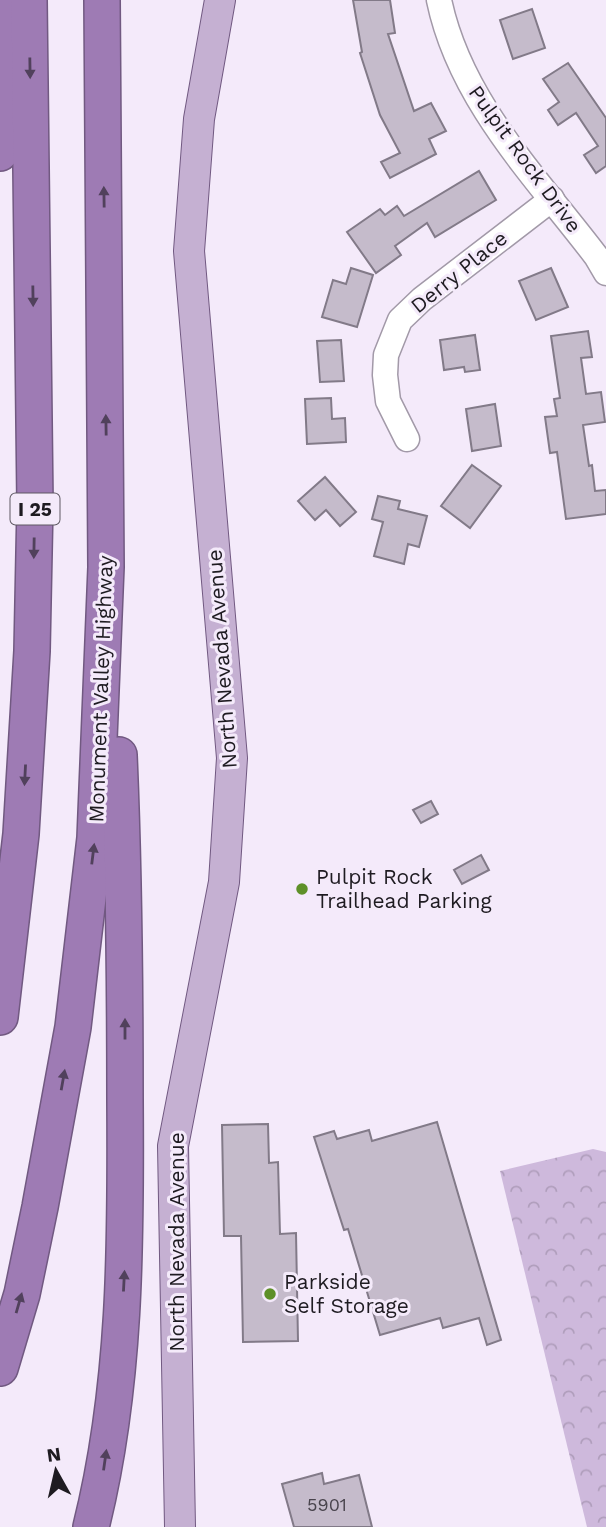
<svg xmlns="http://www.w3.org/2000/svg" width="606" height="1527" font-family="'Work Sans',sans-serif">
<defs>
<pattern id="park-crowns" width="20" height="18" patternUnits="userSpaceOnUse" patternTransform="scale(1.75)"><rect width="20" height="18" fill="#ceb9dc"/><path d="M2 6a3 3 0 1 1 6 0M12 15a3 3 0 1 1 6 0" fill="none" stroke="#b09ebc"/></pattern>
</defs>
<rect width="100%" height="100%" fill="#f4eafa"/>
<path fill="url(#park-crowns)" d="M593 1149 606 1152V1527H587L500 1171Z"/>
<g fill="#c5bbcb" stroke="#827a88" stroke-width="2">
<path d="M353 0H390L395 33 388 34 414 111 431 103 446 131 429 139 436 154 390 178 381 162 400 153 380 115 360 53 362 52Z"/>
<path d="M532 9 545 48 513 59 500 20Z"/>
<path d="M568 63 606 118V166L596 173 584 155 598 146 576 113 558 125 548 110 559 102 543 79Z"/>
<path d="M479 171 496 200 435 237 427 223 395 246 401 255 376 273 347 232 380 209 385 215 397 206 404 216Z"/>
<path d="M351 268 373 275 357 327 322 317 333 280 346 284Z"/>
<path d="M551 268 568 307 536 320 519 281Z"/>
<path d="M588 331 592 357 581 358 586 394 601 392 605 422 583 425 589 466 592 465 595 491 606 490V514L566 519 557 452 550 453 545 417 557 416 554 399 560 398 551 336Z"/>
<path d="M475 335 480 370 465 372 464 367 444 370 440 340Z"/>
<path d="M341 340 344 381 320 382 317 341Z"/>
<path d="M331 398 332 419 345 418 346 442 307 444 305 399Z"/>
<path d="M495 404 501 446 472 451 466 409Z"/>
<path d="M472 465 501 486 470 528 441 506Z"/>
<path d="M325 477 356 512 340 526 326 510 315 520 298 501Z"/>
<path d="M378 496 400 501 398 509 427 516 419 547 408 544 404 564 374 556 383 522 372 519Z"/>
<path d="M431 801 438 814 421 823 413 810Z"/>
<path d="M481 855 489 870 462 884 454 870Z"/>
<path d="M437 1122 501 1340 487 1345 479 1318 443 1328 440 1318 380 1335 348 1229 344 1230 314 1137 334 1131 337 1139 369 1130 372 1141Z"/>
<path d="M268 1124 269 1163 278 1162 280 1234 296 1233 298 1341 243 1342 241 1236H224L222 1125Z"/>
<path d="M322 1473 324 1484 359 1475 372 1527H294L282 1484Z"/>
</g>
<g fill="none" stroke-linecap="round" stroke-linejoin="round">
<g stroke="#a299a8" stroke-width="27">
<g id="minor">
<path d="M439 0C460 101 536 177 596 256L606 273"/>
<path d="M407 439 388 401 385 375 386 355 400 320 422 299 552 199"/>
</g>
</g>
<g stroke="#715981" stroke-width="32">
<path id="major" d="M180 1527 173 1146 224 882 232 758 189 251 199 119 220 0"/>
</g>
<g stroke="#715981" stroke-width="38">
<g id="highway">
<path d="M0 153 3 0"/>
<path d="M0 1017 21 834 32 651 35 504 29 0"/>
<path d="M0 1368 22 1294 40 1207 73 1027 95 838 106 567 102 0"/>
<path d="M91 1527C126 1387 126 1243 125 1100 125 985 124 870 119 755"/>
</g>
</g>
<use href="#minor" stroke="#fff" stroke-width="24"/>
<use href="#major" stroke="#c5b0d2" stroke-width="30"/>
<use href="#highway" stroke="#9e7bb4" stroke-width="35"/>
</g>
<defs><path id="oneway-solid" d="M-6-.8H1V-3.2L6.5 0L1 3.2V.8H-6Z" transform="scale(1.75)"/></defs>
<g fill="#51415c">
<use href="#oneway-solid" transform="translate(30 68) rotate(89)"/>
<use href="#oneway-solid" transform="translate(104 197) rotate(-91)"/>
<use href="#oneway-solid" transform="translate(33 296) rotate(89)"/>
<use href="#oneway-solid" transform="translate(106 425) rotate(-91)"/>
<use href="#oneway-solid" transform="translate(34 548) rotate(91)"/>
<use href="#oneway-solid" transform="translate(25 775) rotate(93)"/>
<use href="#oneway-solid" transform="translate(93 854) rotate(-83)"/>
<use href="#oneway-solid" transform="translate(125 1029) rotate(-90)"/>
<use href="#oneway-solid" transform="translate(63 1080) rotate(-80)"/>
<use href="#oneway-solid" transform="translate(124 1281) rotate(-87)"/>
<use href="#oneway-solid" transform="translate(19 1303) rotate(-74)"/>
<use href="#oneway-solid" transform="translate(105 1460) rotate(-82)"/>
</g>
<g fill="#5e9028" stroke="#f4eafa" stroke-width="2.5">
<circle cx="302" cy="889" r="7"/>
<circle cx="270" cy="1294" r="7"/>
</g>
<g text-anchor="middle" stroke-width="6" stroke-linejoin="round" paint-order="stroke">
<g font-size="18" fill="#48434c">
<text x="327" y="1511">5901</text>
</g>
<rect fill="#f4eafa" stroke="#5e5962" stroke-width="2" x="10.5" y="493.5" width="49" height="31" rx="5"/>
<g font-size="19" font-weight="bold" fill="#1e1b21">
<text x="35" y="516">I 25</text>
</g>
<g font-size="21" fill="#1e1b21" stroke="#f4eafa">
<text transform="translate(525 159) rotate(54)" y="7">Pulpit Rock Drive</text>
<text transform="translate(459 272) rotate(-39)" y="7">Derry Place</text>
<text transform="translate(222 659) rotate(-94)" y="7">North Nevada Avenue</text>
<text transform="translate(101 689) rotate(-88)" y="7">Monument Valley Highway</text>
<text transform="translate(177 1242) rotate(-90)" y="7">North Nevada Avenue</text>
</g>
<g font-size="21" fill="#1e1b21" stroke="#f4eafa" text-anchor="start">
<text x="316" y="884">Pulpit Rock<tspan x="316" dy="24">Trailhead Parking</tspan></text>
<text x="284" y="1289">Parkside<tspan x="284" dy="24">Self Storage</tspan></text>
</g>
</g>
<g transform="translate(56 1471) rotate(352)" stroke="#f4eafa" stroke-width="5" paint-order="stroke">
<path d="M0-5L12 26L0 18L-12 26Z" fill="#1e1b21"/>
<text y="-10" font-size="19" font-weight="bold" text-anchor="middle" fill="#1e1b21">N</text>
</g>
</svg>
